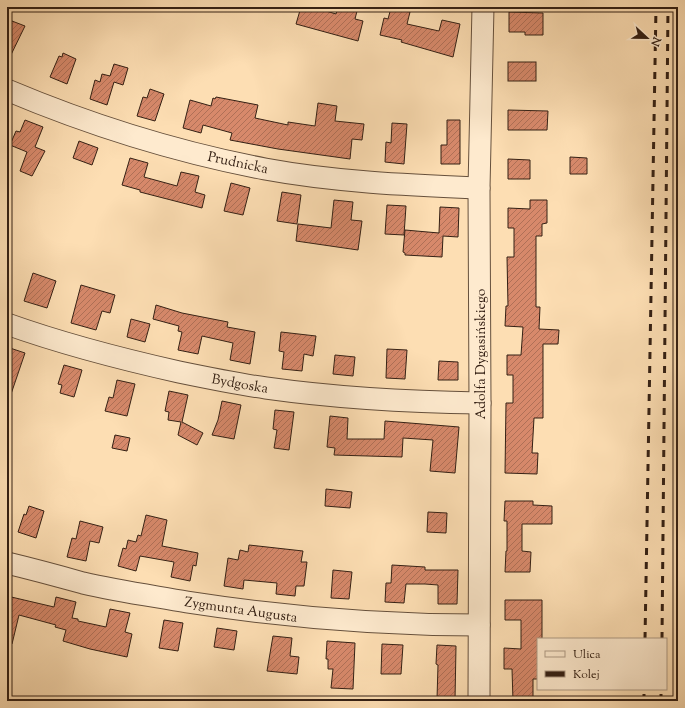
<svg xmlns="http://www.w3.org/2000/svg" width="685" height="708" font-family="'Sorts Mill Goudy',serif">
<defs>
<pattern id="building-hatch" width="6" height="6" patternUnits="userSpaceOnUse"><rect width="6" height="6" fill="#d7896b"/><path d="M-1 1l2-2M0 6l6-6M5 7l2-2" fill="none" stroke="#af7057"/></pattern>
</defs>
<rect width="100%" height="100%" fill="#fddeb3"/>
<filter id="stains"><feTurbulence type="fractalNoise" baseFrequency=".005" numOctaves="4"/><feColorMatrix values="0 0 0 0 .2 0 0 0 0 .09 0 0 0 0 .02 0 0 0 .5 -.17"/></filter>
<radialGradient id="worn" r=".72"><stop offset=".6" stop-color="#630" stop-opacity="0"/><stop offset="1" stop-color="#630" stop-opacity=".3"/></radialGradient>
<g fill="url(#building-hatch)" stroke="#342014">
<path d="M301 7H313L336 14 338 7H358L355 19 363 21 358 41 296 24Z"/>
<path d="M391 8 410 12 407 24 439 31 442 20 460 24 453 57 401 42 402 40 380 35 384 18 388 19Z"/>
<path d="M509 12 543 13V35H525V32H509Z"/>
<path d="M12 21 25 26 7 63V32Z"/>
<path d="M63 53 76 59 67 84 50 77 59 56 62 57Z"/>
<rect x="508" y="62" width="28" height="19"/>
<path d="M114 64 128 68 123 85 114 82 107 105 90 99 95 80 100 82 102 74 110 76Z"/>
<path d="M150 89 164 94 155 121 137 116 143 97 147 98Z"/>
<path d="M216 97 258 105 255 118 288 125V122L315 126 318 103 337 106 335 121 364 124 362 140 352 139 350 159 278 149 230 140 232 133 203 125 201 133 183 128 190 100 211 106 213 98 215 99Z"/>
<path d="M508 110 548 111 547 130H508Z"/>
<path d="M25 120 43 127 35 147 45 151 32 176 20 171 27 152 10 145 16 131 20 132Z"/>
<path d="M447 120H460V164H441V145H447Z"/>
<path d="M392 123 407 124 404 164 385 162 386 142 391 143Z"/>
<path d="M79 141 98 148 92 165 73 158Z"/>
<path d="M570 157 587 158V174H570Z"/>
<path d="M130 158 148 163 144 177 177 186 181 172 199 176 195 192 205 195 202 208 140 192V190L122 185Z"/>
<path d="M508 159 530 160V179H508Z"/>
<path d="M231 183 250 188 243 215 224 211Z"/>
<path d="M282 192 301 195 297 224 277 221Z"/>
<path d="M334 200 353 202 351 220 362 221 358 250 296 241 298 224 331 228Z"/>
<path d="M530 200H547V223L542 224V236H536V307H540L539 329 559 330 558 344H543V418H534L532 453H538L537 474 505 473 506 403H513V375H507V355H521L523 327 505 326 506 306H508L507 257H514V228H508V208L530 209Z"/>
<path d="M387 205 406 206 404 235 385 234Z"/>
<path d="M440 207 459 208 458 237 443 236 442 257 405 255V253L403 252 405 230 439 233Z"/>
<path d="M33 273 56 281 47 308 24 301Z"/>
<path d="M81 285 115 295 110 313 102 311 96 330 71 323Z"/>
<path d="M156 305 182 313 228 322 227 327 255 332 250 364 230 360 233 343 202 336 198 354 178 350 182 332 178 331 179 326 153 319Z"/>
<path d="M131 319 150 324 145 342 127 337Z"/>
<path d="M281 332 316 336 313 356 304 354 302 371 282 369 284 352 279 351Z"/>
<path d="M7 347 25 353 9 400 7 399Z"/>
<path d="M387 349 407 350 405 379 386 378Z"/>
<path d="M335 355 355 357 353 376 333 374Z"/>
<path d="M439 361 458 362V380H438Z"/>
<path d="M64 365 82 370 74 397 60 393 62 385 58 384Z"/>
<path d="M117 380 135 384 127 416 105 411 109 397 113 398Z"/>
<path d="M169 391 188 395 182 422 203 433 197 445 178 435 181 422 168 420 169 412 165 411Z"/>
<path d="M222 401 241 405 234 439 212 435 218 420Z"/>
<path d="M275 410 294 412 289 450 274 448 277 430 273 429Z"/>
<path d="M330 416 348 418 347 439H384L385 421 459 427 455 473 430 471 433 440 403 438 402 457 334 455 335 448 327 447Z"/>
<path d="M115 435 130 438 127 451 112 448Z"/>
<path d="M326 489 352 492 350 508 325 506Z"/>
<path d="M505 501H533V505L552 506V524H522V551L531 552 530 572H505L506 551H507V521H504Z"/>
<path d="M29 506 44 511 36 538 18 532 24 514 26 515Z"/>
<path d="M428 512 447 513 446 533 427 532Z"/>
<path d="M146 515 167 520 162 546 198 553 196 566 193 565 190 581 171 577 174 562 140 556 136 571 118 566 123 548 126 549 128 540 136 542 138 535 141 536Z"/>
<path d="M80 521 103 527 99 543 90 541 86 561 67 557 72 538 76 539Z"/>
<path d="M249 545 303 551 301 562H307L304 586H296L295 596 276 594 277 583 244 580 243 589 224 586 228 558 238 560 240 550 248 552Z"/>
<path d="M392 565 425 567V570H458L457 604H438V585L425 584H406L404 603 385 602 386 583H391Z"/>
<path d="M333 570 352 572 349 599 331 598Z"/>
<path d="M7 596 54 607 56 597 76 602 72 618 78 619V621L106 627 110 609 130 613 125 632 132 634 127 657 90 649 63 641 66 630 55 627 56 625 19 615 12 644H7Z"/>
<path d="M505 600H542V639H538V679H533V701H513L512 669H504V648L521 649V620H505Z"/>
<path d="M164 620 183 623 178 651 159 648Z"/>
<path d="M217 628 237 631 234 650 214 647Z"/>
<path d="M273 636 292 638 290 656 299 657 297 674 267 671Z"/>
<path d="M327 641 355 643 353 689 331 688 333 669H328V659H326Z"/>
<path d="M382 644 403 645 401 674H381Z"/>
<path d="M437 645 456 646 455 700 437 699 438 665 436 664Z"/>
</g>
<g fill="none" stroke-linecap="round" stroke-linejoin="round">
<g stroke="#66503c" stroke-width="23">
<g id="minor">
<path d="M7 90C90 125 176 152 265 169 335 182 408 185 479 188"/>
<path d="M7 324C63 344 121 359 179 372 208 378 237 384 266 388 337 398 409 402 480 403"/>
<path d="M7 563C32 569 58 576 83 583 117 591 153 596 187 602 284 617 381 625 479 625"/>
<path d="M479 701 480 403 479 188 483 7"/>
</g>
</g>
<use href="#minor" stroke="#feeace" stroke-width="21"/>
<g stroke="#342014" stroke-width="3" stroke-dasharray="7 7" stroke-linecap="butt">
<path d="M645 639 656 7"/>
<path d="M662 639 668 7"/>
<path d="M644 701V689"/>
<path d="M661 701V689"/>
</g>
</g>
<g text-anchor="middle" stroke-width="4" stroke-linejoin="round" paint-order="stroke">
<g font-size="14" fill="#342014" stroke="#feeace">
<text transform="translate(238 162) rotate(12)" y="5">Prudnicka</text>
<text transform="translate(480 354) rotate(-90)" y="5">Adolfa Dygasińskiego</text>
<text transform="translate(240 383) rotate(10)" y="5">Bydgoska</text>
<text transform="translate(241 609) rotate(8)" y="5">Zygmunta Augusta</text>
</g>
</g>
<rect width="685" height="708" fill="none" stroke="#fddeb3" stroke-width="24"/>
<rect x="8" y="8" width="669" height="692" fill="none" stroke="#342014" stroke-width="2"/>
<rect x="12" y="12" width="661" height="684" fill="none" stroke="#342014"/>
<rect x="537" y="638" width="130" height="52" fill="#feeace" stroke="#ad9984"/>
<rect x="545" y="651" width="20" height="6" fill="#feeace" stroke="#ad9984"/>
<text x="573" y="658" font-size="12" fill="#342014">Ulica</text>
<rect x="545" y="671" width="20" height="6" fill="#342014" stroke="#ad9984"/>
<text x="573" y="678" font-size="12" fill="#342014">Kolej</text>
<g transform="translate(647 38) rotate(112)" stroke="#feeace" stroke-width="3" paint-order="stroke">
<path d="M0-3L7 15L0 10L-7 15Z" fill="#342014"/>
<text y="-6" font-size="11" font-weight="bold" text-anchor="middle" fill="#342014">N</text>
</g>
<rect width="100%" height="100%" filter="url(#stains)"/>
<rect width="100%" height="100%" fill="url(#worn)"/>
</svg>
